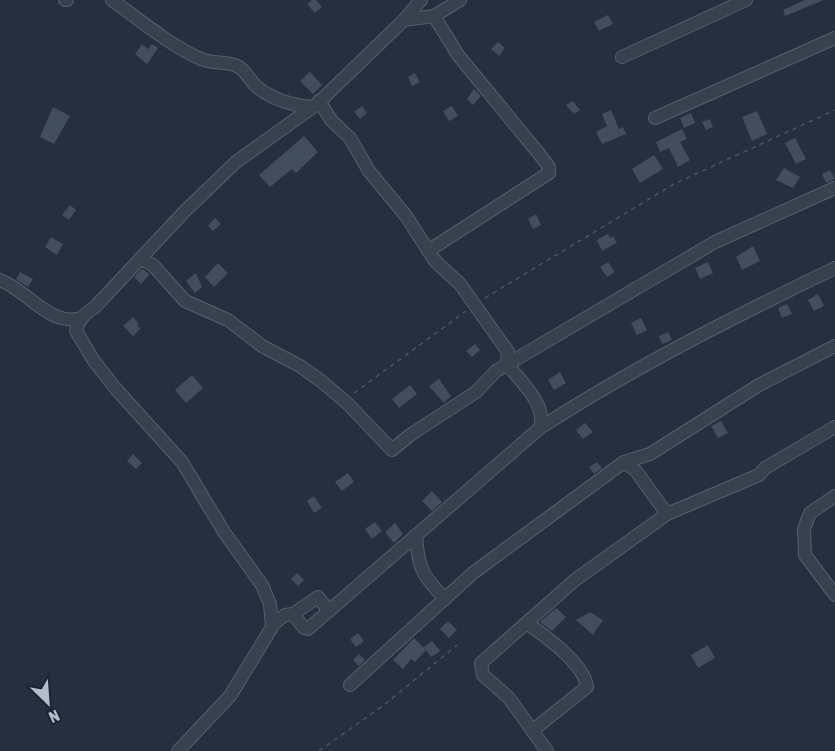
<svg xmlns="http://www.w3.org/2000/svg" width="835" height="751" font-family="'Asap Condensed',sans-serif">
<rect width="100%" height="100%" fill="#252f3f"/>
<g fill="#424d5e">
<path d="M312 0H316L322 7 315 13 307 4Z"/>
<path d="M805 0H824L785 16 783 10Z"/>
<path d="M608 15 613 24 599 31 594 22Z"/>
<path d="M498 42 505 48 499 56 491 49Z"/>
<path d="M142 44 148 49 152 44 158 48 147 64 135 54Z"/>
<path d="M310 72 322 85 313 94 300 81Z"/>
<path d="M415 73 420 82 412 86 408 77Z"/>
<path d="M474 89 481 96 473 105 467 99Z"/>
<path d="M573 101 580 110 574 114 566 105Z"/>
<path d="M362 106 367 113 360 119 354 112Z"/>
<path d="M452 106 458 116 449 121 443 111Z"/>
<path d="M53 107 70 116 54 144 40 137Z"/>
<path d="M611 110 619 129 623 127 626 134 602 144 596 132 607 126 602 114Z"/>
<path d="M757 111 767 134 752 141 742 117Z"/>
<path d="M691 113 695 123 684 128 680 118Z"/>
<path d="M710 119 713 127 706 130 702 122Z"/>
<path d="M682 129 687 139 680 142 690 160 678 167 669 148 660 152 656 142Z"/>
<path d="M304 136 318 152 296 173 292 169 270 187 259 175Z"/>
<path d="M795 138 806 159 796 164 785 143Z"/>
<path d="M654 155 663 169 640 183 632 169Z"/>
<path d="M784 168 800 177 793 188 776 180Z"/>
<path d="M830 170 835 179 826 183 822 174Z"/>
<path d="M70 205 76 210 69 220 62 215Z"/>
<path d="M536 214 541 225 533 229 528 219Z"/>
<path d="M215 218 221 224 213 231 208 226Z"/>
<path d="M608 234 610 238 613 236 617 243 602 251 597 240Z"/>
<path d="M51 237 63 244 57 255 45 247Z"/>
<path d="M753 246 760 261 742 270 736 257Z"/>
<path d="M608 262 615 272 607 277 600 267Z"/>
<path d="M708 262 713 273 700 279 695 268Z"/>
<path d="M218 263 228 273 214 287 205 277Z"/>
<path d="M142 269 150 274 141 284 134 277Z"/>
<path d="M20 272 33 279 28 287 16 279Z"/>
<path d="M196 273 202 287 195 293 186 281Z"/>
<path d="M818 294 824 306 814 311 808 300Z"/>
<path d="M787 304 792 314 782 318 778 308Z"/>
<path d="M133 317 139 324 137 326 141 328 133 336 123 326Z"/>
<path d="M641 318 647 330 637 335 631 323Z"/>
<path d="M668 332 672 340 662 344 659 336Z"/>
<path d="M475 344 480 350 472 357 466 351Z"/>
<path d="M560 372 566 383 554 390 548 380Z"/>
<path d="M192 375 203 388 186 403 175 390Z"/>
<path d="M439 379 451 396 444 403 429 386Z"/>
<path d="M410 385 417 394 399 408 392 399Z"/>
<path d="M721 421 728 433 718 438 711 426Z"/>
<path d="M585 423 593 432 583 439 576 430Z"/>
<path d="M133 454 142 463 136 469 127 461Z"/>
<path d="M597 462 602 468 594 474 589 467Z"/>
<path d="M348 473 354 482 342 491 335 482Z"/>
<path d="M432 491 442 502 432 511 422 501Z"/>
<path d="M314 496 322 508 314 513 307 501Z"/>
<path d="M375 522 382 531 372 539 365 529Z"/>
<path d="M395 523 403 534 394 543 385 532Z"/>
<path d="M297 573 304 580 298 586 291 579Z"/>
<path d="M556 608 566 617 552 631 540 622Z"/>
<path d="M590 612 603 620 593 635 576 620Z"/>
<path d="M448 621 457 630 449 638 440 629Z"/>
<path d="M358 633 364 641 356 647 350 639Z"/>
<path d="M414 638 426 650 424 647 432 641 440 651 431 657 426 650 415 662 411 659 403 669 393 660Z"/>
<path d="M708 645 715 658 698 668 691 655Z"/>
<path d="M359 654 365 660 359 666 353 660Z"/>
</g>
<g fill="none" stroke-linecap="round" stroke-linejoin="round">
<g stroke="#575f6d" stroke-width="14">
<g id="street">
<path d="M65 0H67"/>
<path d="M112 0C140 20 169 45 201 59 212 64 227 61 237 66 246 70 249 80 256 86 272 100 292 105 312 107"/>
<path d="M404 20 421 0"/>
<path d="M622 57 746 0"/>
<path d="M319 101 331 120 350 138 369 171 406 216 435 261 460 284 508 352 507 364C521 382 547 404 540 428"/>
<path d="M655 118 835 38"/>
<path d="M428 251 549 173V167L540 155 458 55 434 16"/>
<path d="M140 259 153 265 185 301 228 320 262 346 300 366 321 381 347 403 392 450 410 435 476 392 496 371 513 361 715 242 835 188"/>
<path d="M0 280C30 292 49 327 82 318"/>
<path d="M624 462 636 471 667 514"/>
<path d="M835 496 810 513 804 529 805 555 835 595"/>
<path d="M416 535C418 568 422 575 445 599"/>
<path d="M293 614 318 597 329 611"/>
<path d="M527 623C546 637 584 663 587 687L533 730"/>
<path d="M272 625 285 615 293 614 304 628 308 629 540 428C634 367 734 317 835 268"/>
<path d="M350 685 473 573 624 462 650 454 759 385 835 346"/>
<path d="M178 751 230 696 252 660 272 627 270 604 262 585 224 532 182 462 116 389 94 361 76 331C78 319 86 313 95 307L185 211 236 162 317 104 404 20 434 16 460 0"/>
<path d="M547 751 509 698 483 675 481 663 575 580 667 514 759 475 765 468 835 427"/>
</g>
</g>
<g stroke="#45595d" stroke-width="1.5" stroke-dasharray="4.5 4.5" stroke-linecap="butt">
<path d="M485 298 674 184 835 110"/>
<path d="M354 393 466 311"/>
<path d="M319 751 384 705 457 645"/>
</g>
<use href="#street" stroke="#39414f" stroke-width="12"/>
</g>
<g transform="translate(48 703) rotate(155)" stroke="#1e2634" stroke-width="4.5" paint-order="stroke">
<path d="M0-4.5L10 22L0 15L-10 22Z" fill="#b6bdca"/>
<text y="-9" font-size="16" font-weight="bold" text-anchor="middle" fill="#b6bdca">N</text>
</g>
</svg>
